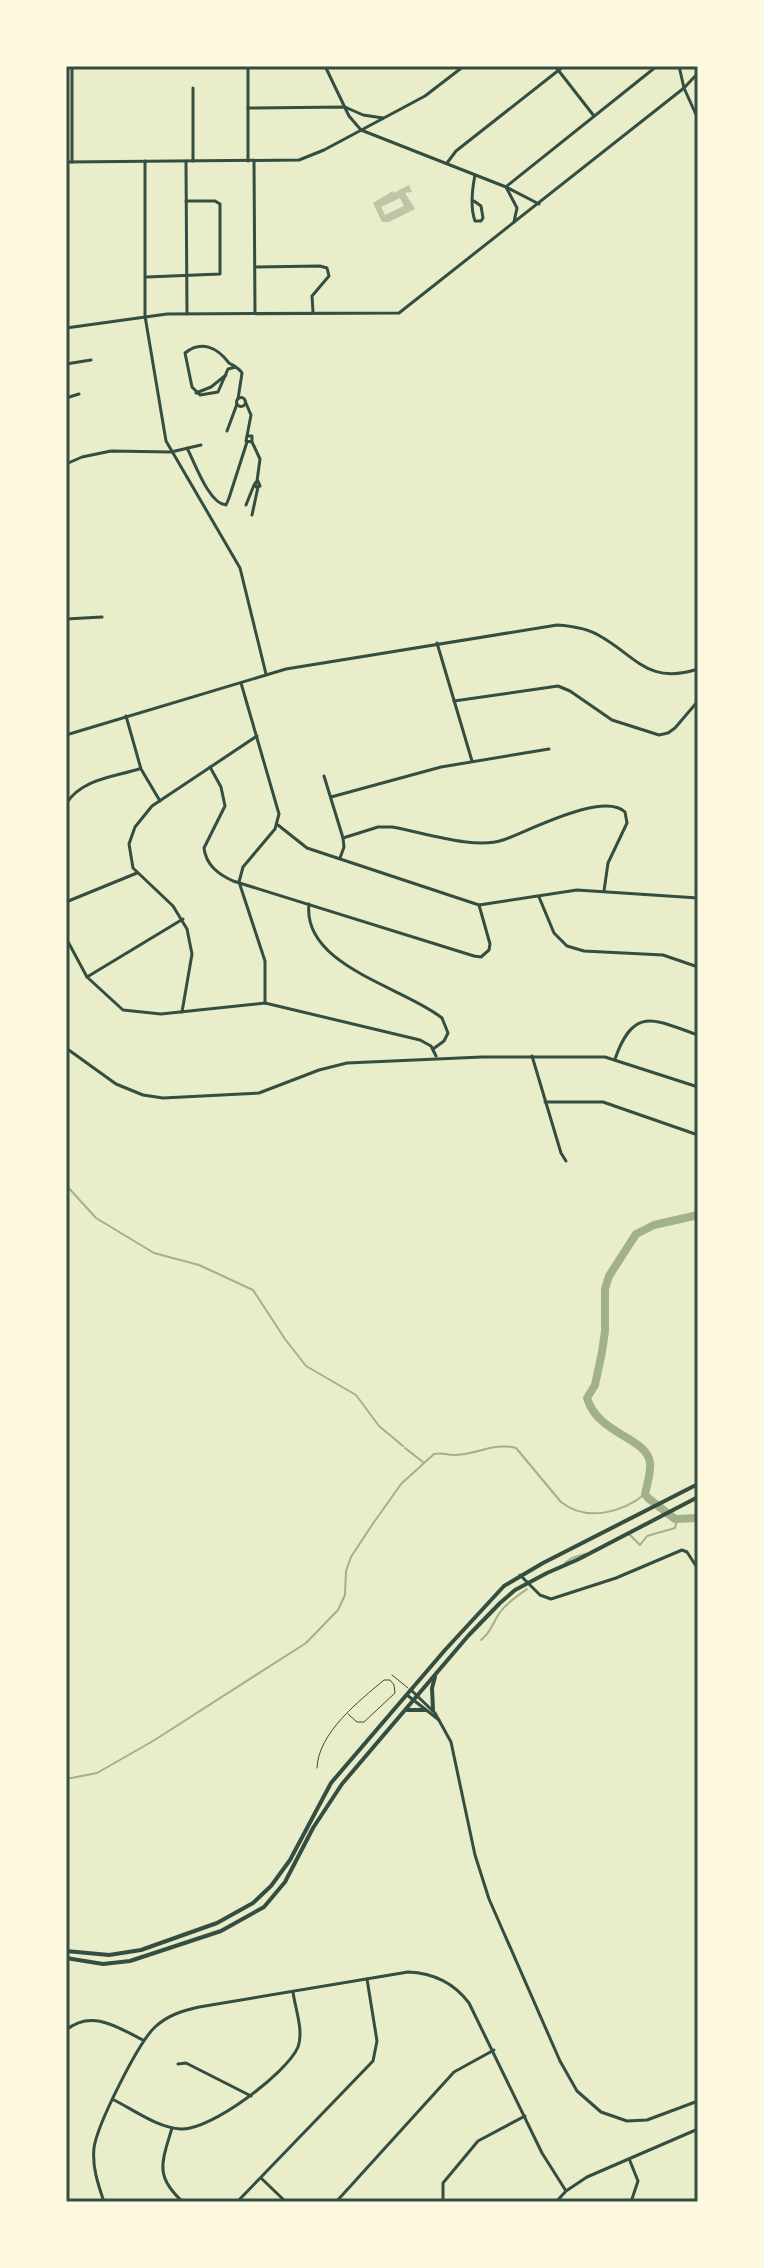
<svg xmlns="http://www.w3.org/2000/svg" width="764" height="2268" font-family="'Noto Sans',sans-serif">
<rect width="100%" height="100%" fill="#e9edc9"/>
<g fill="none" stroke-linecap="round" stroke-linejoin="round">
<g stroke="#a3b18a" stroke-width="2">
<path d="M66 1185 96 1218 154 1253 199 1265 253 1290 285 1339 306 1366 356 1395 379 1426 403 1446"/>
<path d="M405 1448 423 1462"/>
<path d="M629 1534 640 1545 647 1536 675 1528 677 1520"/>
<path d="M565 1563 572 1558 585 1554"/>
<path d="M481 1640C492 1632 493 1621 501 1611 508 1602 517 1596 527 1589"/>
<path d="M66 1779 97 1773 153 1741 306 1643 338 1610 345 1595 346 1571 351 1557 372 1525 401 1484 434 1454C442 1452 446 1455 454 1455 475 1455 495 1442 516 1448L561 1502C586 1522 622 1513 645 1494"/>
</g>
<path stroke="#a3b18a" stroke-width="8" d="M698 1215 654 1225 636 1234 609 1276 605 1289V1331L602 1352 595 1385 587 1398C598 1435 647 1437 650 1463 651 1473 647 1485 645 1494L648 1498 675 1519 698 1518"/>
</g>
<path fill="#bcc5a7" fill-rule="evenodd" d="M409 185 412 192 405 193 415 209 389 222H382L373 203 393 191 394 193ZM400 198 404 206 385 215 381 207Z"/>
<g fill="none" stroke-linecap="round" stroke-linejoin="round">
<g stroke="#344e41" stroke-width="1">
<path d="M392 1675 408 1688"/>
<path d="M317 1768C318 1733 359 1701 384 1680H390L394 1685 395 1693 364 1722H357L348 1714"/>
</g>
<g stroke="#344e41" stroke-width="3">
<path d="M72 66V162"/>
<path d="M248 66V161"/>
<path d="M325 66 349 116 361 130 506 187 539 204"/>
<path d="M555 66 594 116"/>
<path d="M679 66 684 88"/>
<path d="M193 88V161"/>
<path d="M684 88 698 73"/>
<path d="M248 108 345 107 363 115 383 118"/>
<path d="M145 161V316L166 441 240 568 266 674"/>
<path d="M254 161 255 313"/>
<path d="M66 162 299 160 324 150 425 96 464 66"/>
<path d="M186 162 187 314"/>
<path d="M447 163 456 151 564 66"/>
<path d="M507 186 657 66"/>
<path d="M474 201 481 206 483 218 481 221H475C470 207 472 190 475 175"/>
<path d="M255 267 320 266 327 268 329 276 312 296 313 312"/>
<path d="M147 277 220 274V204L215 201H186"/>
<path d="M66 364 91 360"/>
<path d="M236 367 228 369 218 392 200 395 192 387 185 353C201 340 217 347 229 363 234 366 239 368 242 373L238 399"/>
<path d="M196 393 211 387 226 375"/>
<circle cx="241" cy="402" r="4.5"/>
<path d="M66 398 79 394"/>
<path d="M245 401 251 415 247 436"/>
<path d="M227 431 237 404"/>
<path d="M252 442V436H247L246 441 252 442 260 459 257 481"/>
<path d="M187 448C195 463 209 504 226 505L229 498 247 442"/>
<path d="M66 464 82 457 111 451 171 452 201 445"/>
<path d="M258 481 260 486 256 487 255 483Z"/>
<path d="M246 505 254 485"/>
<path d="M252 515 258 487"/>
<path d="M66 619 102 617"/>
<path d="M437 643 472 761"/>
<path d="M241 683 279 814 275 829 243 867 239 882 265 961V1003"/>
<path d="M454 701 558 686 570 691 612 720 659 735 668 733 675 728 698 701"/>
<path d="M126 716 141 769 160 801"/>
<path d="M210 767 221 787 225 806 204 848C206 865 218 874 233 881L474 956 481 957 489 950 490 944 479 905 307 848 278 825"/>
<path d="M324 776 343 838 344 847 340 858"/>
<path d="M331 797 441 767 549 749"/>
<path d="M66 804C81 779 114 777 139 769"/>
<path d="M343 838 378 827H392C422 832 475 850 503 840 529 831 603 791 625 812L627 823 608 863 604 891"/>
<path d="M539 897 554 933 567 946 584 951 663 955 698 967"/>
<path d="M66 902 137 873"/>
<path d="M309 904C302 966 404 987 442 1018L448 1033 444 1041 433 1049"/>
<path d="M479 905 577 890 698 898"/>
<path d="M66 938 87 977 123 1010 161 1014 265 1003 420 1040 431 1046 436 1056"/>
<path d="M87 977 183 919"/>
<path d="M182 1012 192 954 187 929 173 906 133 868 129 844 135 827 152 806 257 736"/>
<path d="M66 1048 116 1084 143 1095 163 1098 259 1093 319 1070 347 1063 482 1057H605L698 1087"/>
<path d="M532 1056 561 1153 566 1161"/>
<path d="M615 1059C634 1005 654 1020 698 1035"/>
<path d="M545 1102H603L698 1135"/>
<path d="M520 1575 540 1595 551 1599 616 1578 682 1550 687 1552 698 1569"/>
<path d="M411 1690 435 1713 451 1742 475 1855 489 1899 560 2061 577 2091 601 2112 627 2121 647 2120 698 2101"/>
<path d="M407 1695 439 1720"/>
<path d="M66 2030C92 2009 117 2027 143 2040"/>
<path d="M178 2064 186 2063 251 2096"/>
<path d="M114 2100C134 2110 158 2128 181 2129 210 2131 287 2073 298 2047 304 2031 295 2008 293 1992"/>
<path d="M172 2128C162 2162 154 2176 183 2202"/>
<path d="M630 2161 638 2181 631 2202"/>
<path d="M261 2178 286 2202"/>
<path d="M104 2202C98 2184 92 2167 94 2148 97 2125 138 2043 155 2027 168 2015 182 2011 199 2007L408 1972C433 1973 454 1983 469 2003L542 2153 566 2191"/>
<path d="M237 2202 373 2061 377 2041 367 1979"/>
<path d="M336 2202 454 2072 494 2050"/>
<path d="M443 2202V2183L478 2141 525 2116"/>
<path d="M556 2202 566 2191 587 2177 698 2129"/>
</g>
<g stroke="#344e41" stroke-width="3">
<path d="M506 187 517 208 514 222"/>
<path d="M66 328 167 314 399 313 684 88 698 119"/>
<path d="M66 735 286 669 557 625C572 626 587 628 600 636 637 657 648 685 698 669"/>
</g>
<g stroke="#344e41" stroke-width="4">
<path d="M407 1710H425"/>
<path d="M433 1710 432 1688 435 1677"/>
<path d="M66 1951 109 1955 141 1950 217 1923 253 1903 271 1886 290 1860 331 1783 445 1650 504 1586 543 1563 698 1484"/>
<path d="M66 1958 103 1964 130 1961 221 1931 264 1907 285 1882 313 1828 342 1784 468 1636 500 1603 515 1590 547 1573 579 1559 698 1497"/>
</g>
</g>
<rect width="764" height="2268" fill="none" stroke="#fefae0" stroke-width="136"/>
<rect x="68" y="68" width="628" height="2132" fill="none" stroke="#344e41" stroke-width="3"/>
</svg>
